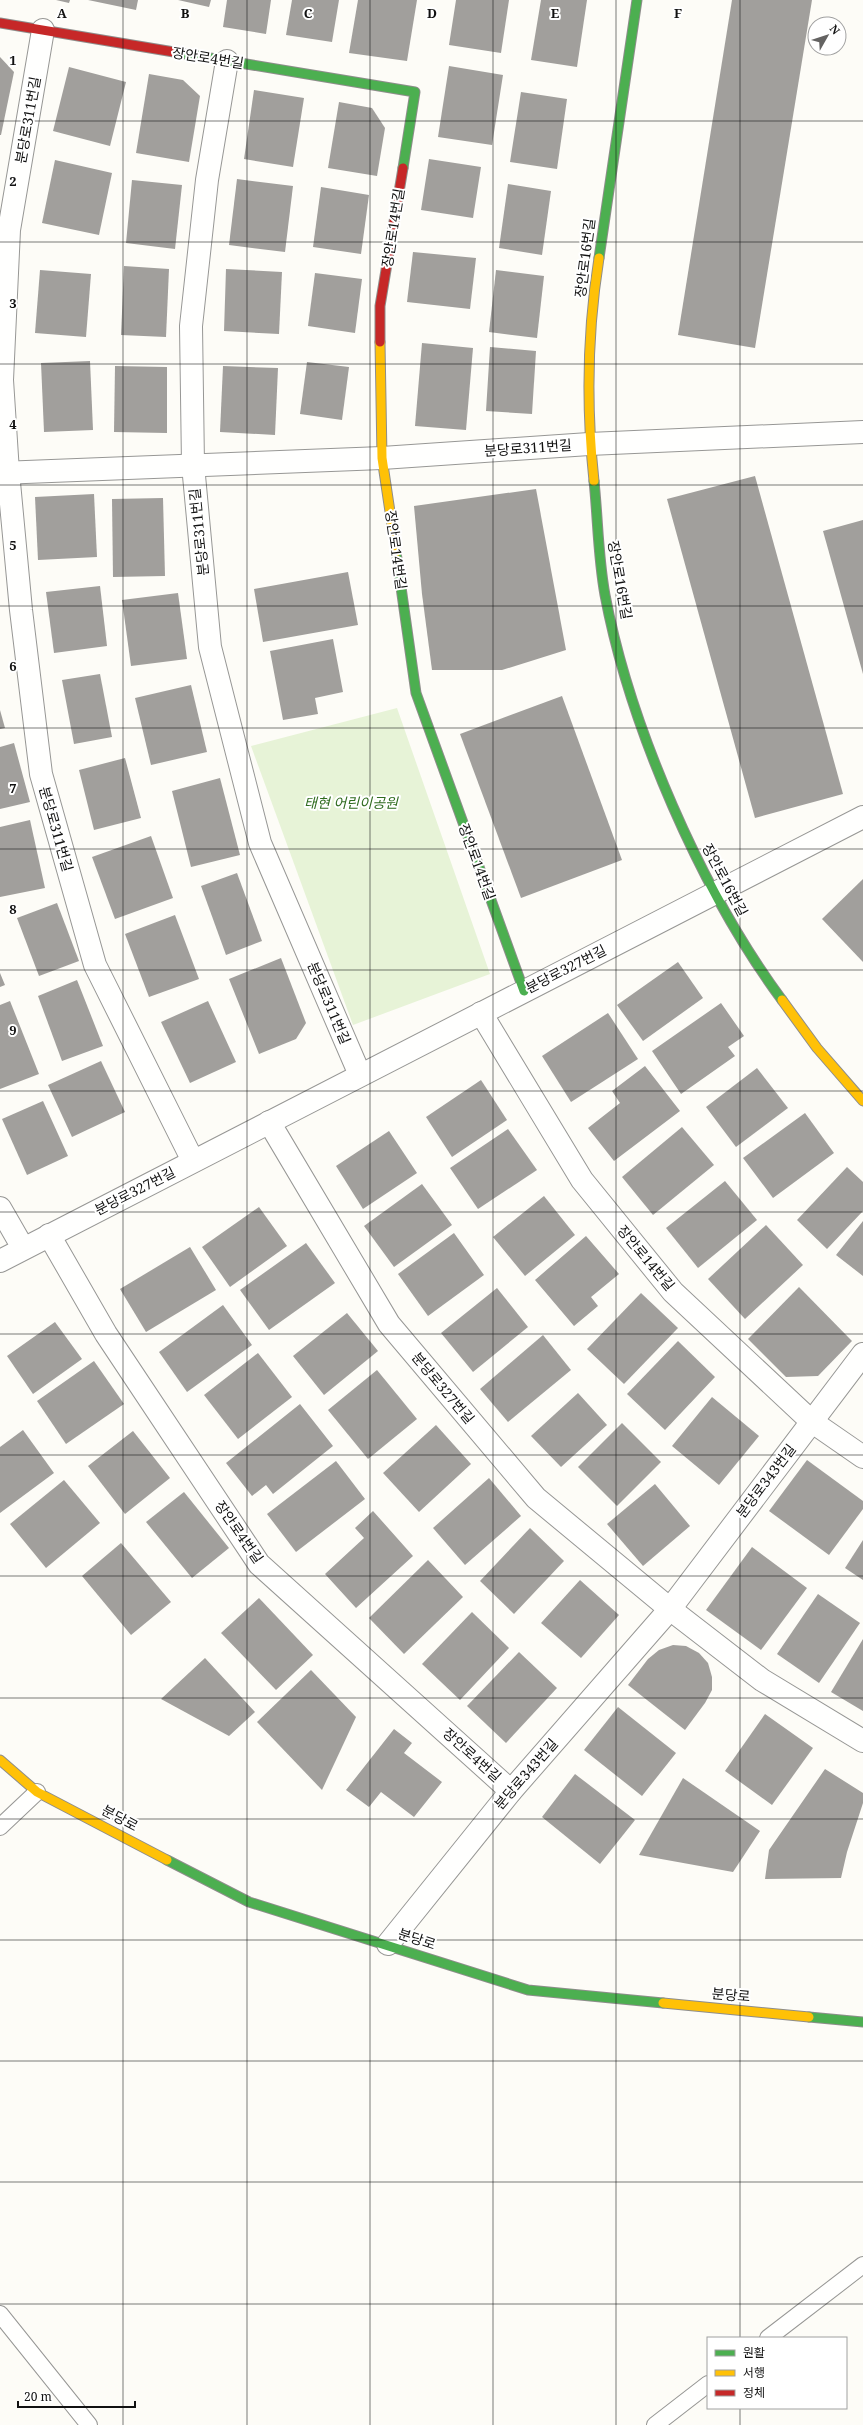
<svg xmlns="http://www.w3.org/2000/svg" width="863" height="2425" font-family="'Noto Serif','Noto Sans KR',serif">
<rect width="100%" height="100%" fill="#fdfcf7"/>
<path fill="#e7f3d7" d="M397 708 490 974 353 1025 251 746Z"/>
<g fill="#a19f9c">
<path d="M56 0H70L69 3Z"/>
<path d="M88 0H138L136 10Z"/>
<path d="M178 0H211L209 7Z"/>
<path d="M227 0H271L266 34 223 27Z"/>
<path d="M292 0H339L332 42 286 35Z"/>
<path d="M358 0H417L407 61 349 53Z"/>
<path d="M456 0H509L501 53 449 45Z"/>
<path d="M541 0H587L577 67 531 60Z"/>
<path d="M732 0H812L755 348 678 335Z"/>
<path d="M0 57 14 72 1 135H0Z"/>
<path d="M449 66 503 75 492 145 438 137Z"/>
<path d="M69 67 126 82 110 146 53 131Z"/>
<path d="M149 74 183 80 200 96 189 162 136 153Z"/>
<path d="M254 90 304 98 293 167 244 159Z"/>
<path d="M521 92 567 99 557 169 510 162Z"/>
<path d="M339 102 372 108 385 128 377 176 328 168Z"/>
<path d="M429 159 481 167 473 218 421 210Z"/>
<path d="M55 160 112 173 99 235 42 223Z"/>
<path d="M237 179 293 186 285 252 229 245Z"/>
<path d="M132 180 182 185 175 249 126 243Z"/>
<path d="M508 184 551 191 542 255 499 248Z"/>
<path d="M321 187 369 195 361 254 313 247Z"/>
<path d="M413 252 476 258 470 309 407 302Z"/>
<path d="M124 266 169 269 166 337 121 335Z"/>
<path d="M226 269 282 272 279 334 224 331Z"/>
<path d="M40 270 91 274 86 337 35 333Z"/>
<path d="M496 270 544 276 537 338 489 332Z"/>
<path d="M315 273 362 279 355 333 308 326Z"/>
<path d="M422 343 473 348 466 430 415 426Z"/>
<path d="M490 347 536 351 532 414 486 411Z"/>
<path d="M90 361 93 430 44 432 41 363Z"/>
<path d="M307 362 349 367 342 420 300 414Z"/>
<path d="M115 366 167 367V433L114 432Z"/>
<path d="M223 366 278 368 275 435 220 432Z"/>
<path d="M755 476 843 794 755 818 667 499Z"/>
<path d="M536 489 566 650 502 670H432L422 594 414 506Z"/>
<path d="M94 494 97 557 38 560 35 497Z"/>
<path d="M163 498 165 576 113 577 112 499Z"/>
<path d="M863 520V674L823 531Z"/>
<path d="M348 572 358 625 263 642 254 589Z"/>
<path d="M100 586 107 646 54 653 46 592Z"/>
<path d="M178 593 187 659 131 666 122 600Z"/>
<path d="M333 639 343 692 315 698 318 714 283 720 270 651Z"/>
<path d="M100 674 112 737 74 744 62 680Z"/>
<path d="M191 685 207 752 151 765 135 698Z"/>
<path d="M562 696 622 860 521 898 460 734Z"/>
<path d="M0 710 5 728 0 729Z"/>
<path d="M14 743 30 802 0 809V747Z"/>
<path d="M125 758 141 818 94 830 79 770Z"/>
<path d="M220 778 240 855 191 867 172 791Z"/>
<path d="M30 820 45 888 0 897V827Z"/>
<path d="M151 836 173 898 115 919 92 857Z"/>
<path d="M237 873 262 941 226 955 201 886Z"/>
<path d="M863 879V962L822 919Z"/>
<path d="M57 903 79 961 39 976 17 918Z"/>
<path d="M175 915 199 979 149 997 125 934Z"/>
<path d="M281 958 306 1023 296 1039 259 1054 229 979Z"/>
<path d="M678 962 703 998 643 1041 617 1005Z"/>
<path d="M0 973 5 985 0 987Z"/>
<path d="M77 980 103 1046 62 1061 38 996Z"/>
<path d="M10 1001 39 1074 0 1089V1005Z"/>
<path d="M208 1001 236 1062 190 1083 161 1022Z"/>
<path d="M721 1003 744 1036 728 1047 735 1056 681 1094 652 1051Z"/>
<path d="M608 1013 638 1059 571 1102 542 1056Z"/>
<path d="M101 1061 125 1112 72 1137 48 1085Z"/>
<path d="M645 1066 680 1111 614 1161 588 1128 620 1103 612 1091Z"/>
<path d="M757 1068 788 1108 736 1147 706 1107Z"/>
<path d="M481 1080 507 1120 452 1157 426 1117Z"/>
<path d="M43 1101 68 1156 27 1175 2 1119Z"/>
<path d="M805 1113 834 1153 773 1198 743 1158Z"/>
<path d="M682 1127 714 1165 653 1215 622 1177Z"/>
<path d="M508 1129 537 1170 478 1209 450 1168Z"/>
<path d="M389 1131 417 1173 363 1209 336 1166Z"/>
<path d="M847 1167 863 1182V1211L827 1249 797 1220Z"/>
<path d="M725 1181 757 1220 698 1268 666 1228Z"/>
<path d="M422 1184 452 1225 394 1267 364 1226Z"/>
<path d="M544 1196 575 1235 525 1276 493 1237Z"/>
<path d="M259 1207 287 1246 230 1287 202 1247Z"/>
<path d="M863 1221V1276L836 1255Z"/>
<path d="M766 1225 803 1265 745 1319 708 1279Z"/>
<path d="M454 1233 484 1275 428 1316 398 1274Z"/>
<path d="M586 1236 619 1274 591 1297 598 1306 574 1326 535 1280Z"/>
<path d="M306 1243 335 1283 269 1330 240 1290Z"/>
<path d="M190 1247 216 1290 146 1332 120 1289Z"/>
<path d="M799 1287 852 1341 818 1376 786 1377 748 1339Z"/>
<path d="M497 1288 528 1327 473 1372 441 1333Z"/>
<path d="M641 1293 678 1328 624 1384 587 1349Z"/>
<path d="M223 1305 252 1345 187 1392 159 1352Z"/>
<path d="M347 1313 378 1351 324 1395 293 1356Z"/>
<path d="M55 1322 82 1359 33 1394 7 1356Z"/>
<path d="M543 1335 571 1370 508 1422 480 1389Z"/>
<path d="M678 1341 715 1377 665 1430 627 1394Z"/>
<path d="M258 1353 292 1397 238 1439 204 1395Z"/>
<path d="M94 1361 124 1404 66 1444 37 1401Z"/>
<path d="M377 1370 417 1419 368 1459 328 1410Z"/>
<path d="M578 1393 607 1425 561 1467 531 1436Z"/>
<path d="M712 1397 759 1436 719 1485 672 1446Z"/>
<path d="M300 1404 333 1446 273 1494 266 1485 252 1496 226 1463Z"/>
<path d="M622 1423 661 1462 617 1506 578 1467Z"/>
<path d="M436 1425 471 1464 419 1512 383 1473Z"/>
<path d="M23 1430 54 1473 0 1513V1447Z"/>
<path d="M133 1431 170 1478 125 1514 88 1466Z"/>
<path d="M807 1460 863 1501V1509L829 1555 769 1511Z"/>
<path d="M336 1461 365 1499 296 1552 267 1514Z"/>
<path d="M489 1478 521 1516 465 1565 433 1528Z"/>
<path d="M64 1480 100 1523 46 1568 10 1524Z"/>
<path d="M655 1484 690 1526 643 1566 607 1524Z"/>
<path d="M184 1492 229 1548 192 1578 146 1522Z"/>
<path d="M373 1511 413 1556 356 1608 325 1574 364 1538 355 1528Z"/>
<path d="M530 1528 564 1561 514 1614 480 1581Z"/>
<path d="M863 1540V1580L845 1568Z"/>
<path d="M121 1543 171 1602 131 1635 82 1576Z"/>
<path d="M752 1547 807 1588 761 1650 706 1610Z"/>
<path d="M428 1560 463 1597 404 1654 369 1618Z"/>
<path d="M580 1580 619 1615 581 1658 541 1623Z"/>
<path d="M818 1594 860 1623 819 1683 777 1654Z"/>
<path d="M259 1598 313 1655 276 1690 221 1633Z"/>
<path d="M472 1612 509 1648 460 1700 422 1664Z"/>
<path d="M863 1639V1711L831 1692Z"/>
<path d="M673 1645 686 1646 699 1653 708 1663 712 1677V1690L705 1703 685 1730 628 1685 648 1659 659 1650Z"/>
<path d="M519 1652 557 1688 506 1743 467 1706Z"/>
<path d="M205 1658 255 1712 229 1736 161 1699Z"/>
<path d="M311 1670 356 1717 322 1790 257 1722Z"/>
<path d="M618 1707 676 1753 642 1796 584 1750Z"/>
<path d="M765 1714 813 1748 772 1805 725 1771Z"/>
<path d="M394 1729 412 1743 404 1753 442 1782 414 1817 381 1792 369 1807 346 1790Z"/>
<path d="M825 1769 863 1793V1803L847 1852 841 1878 765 1879 769 1850Z"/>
<path d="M575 1774 635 1820 600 1864 542 1817Z"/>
<path d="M683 1778 760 1831 733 1872 639 1855Z"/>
</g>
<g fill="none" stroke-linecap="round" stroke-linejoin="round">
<g stroke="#979795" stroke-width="18">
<g id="lane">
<path d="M0 1827 37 1792"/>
<path d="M0 2314 89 2425"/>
<path d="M768 2338 863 2265"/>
<path d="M655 2425 708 2384"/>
</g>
</g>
<g stroke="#979795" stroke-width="24">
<g id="street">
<path d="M43 30 9 230 2 380 8 472 21 610 41 774 95 965 193 1161"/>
<path d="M227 61 207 180 191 326 193 465 210 647 260 843 360 1075"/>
<path d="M0 473 382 458 589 444 863 432"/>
<path d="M481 1013 582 1180 673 1292 811 1421 863 1457"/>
<path d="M269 1122 389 1324 536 1498 670 1609 762 1680 863 1741"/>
<path d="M0 1208 23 1248"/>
<path d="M49 1235 106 1334 259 1564 511 1791"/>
<path d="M0 1261 863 817"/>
<path d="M388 1944 511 1791 670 1609 863 1354"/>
</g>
</g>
<g stroke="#8e8d8b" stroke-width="11">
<g id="fast">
<path d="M174 52 415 92 403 168"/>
<path d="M599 258 637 0"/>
<path d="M594 481C598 519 598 557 605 595 630 727 702 892 782 1000"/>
<path d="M396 552 416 693 524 991"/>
<path d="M167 1860 249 1902 528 1990 663 2003"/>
<path d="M809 2017 863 2022"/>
</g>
</g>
<g stroke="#8e8d8b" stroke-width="11">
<g id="slow">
<path d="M380 342 382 458 396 552"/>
<path d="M594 481C586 405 587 333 599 258"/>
<path d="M782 1000 817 1048 863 1101"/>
<path d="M0 1760 37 1792 167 1860"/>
<path d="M663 2003 809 2017"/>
</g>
</g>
<g stroke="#8e8d8b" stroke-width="11">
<g id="jam">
<path d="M0 23 174 52"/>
<path d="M380 342V306L403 168"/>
</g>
</g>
<use href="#lane" stroke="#fffffe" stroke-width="16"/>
<use href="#street" stroke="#fffffe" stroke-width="22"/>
<use href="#fast" stroke="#4caf50" stroke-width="9"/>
<use href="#slow" stroke="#ffc107" stroke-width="9"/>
<use href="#jam" stroke="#c62828" stroke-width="9"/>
</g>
<path fill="none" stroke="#111" stroke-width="1" stroke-opacity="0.55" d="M123 0V2425M247 0V2425M370 0V2425M493 0V2425M616 0V2425M740 0V2338M0 121H863M0 242H863M0 364H863M0 485H863M0 606H863M0 728H863M0 849H863M0 970H863M0 1091H863M0 1212H863M0 1334H863M0 1455H863M0 1576H863M0 1698H863M0 1819H863M0 1940H863M0 2061H863M0 2182H863M0 2304H863M740 2408V2425"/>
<g text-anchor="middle" stroke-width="4" stroke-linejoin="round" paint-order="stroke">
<g font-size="14" fill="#111" stroke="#fff">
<text transform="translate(208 58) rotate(9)" y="5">장안로4번길</text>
<text transform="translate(28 120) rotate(-80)" y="5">분당로311번길</text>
<text transform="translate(393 228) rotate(-81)" y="5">장안로14번길</text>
<text transform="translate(585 258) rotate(-83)" y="5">장안로16번길</text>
<text transform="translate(528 448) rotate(-4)" y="5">분당로311번길</text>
<text transform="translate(199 532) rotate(-96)" y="5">분당로311번길</text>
<text transform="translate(396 550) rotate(82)" y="5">장안로14번길</text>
<text transform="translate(620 580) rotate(80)" y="5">장안로16번길</text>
<text transform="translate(56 829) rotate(74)" y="5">분당로311번길</text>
<text transform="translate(477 862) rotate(70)" y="5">장안로14번길</text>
<text transform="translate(725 880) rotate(62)" y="5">장안로16번길</text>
<text transform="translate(566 969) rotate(-27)" y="5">분당로327번길</text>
<text transform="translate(329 1003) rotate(67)" y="5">분당로311번길</text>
<text transform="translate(135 1191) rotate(-27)" y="5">분당로327번길</text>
<text transform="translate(646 1258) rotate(50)" y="5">장안로14번길</text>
<text transform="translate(443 1388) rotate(50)" y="5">분당로327번길</text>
<text transform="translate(766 1481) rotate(-53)" y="5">분당로343번길</text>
<text transform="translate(239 1532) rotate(55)" y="5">장안로4번길</text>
<text transform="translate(472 1755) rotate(42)" y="5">장안로4번길</text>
<text transform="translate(526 1774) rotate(-49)" y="5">분당로343번길</text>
<text transform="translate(120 1818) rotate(28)" y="5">분당로</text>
<text transform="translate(417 1939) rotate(18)" y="5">분당로</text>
<text transform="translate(731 1995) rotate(5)" y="5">분당로</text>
</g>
<g font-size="14" font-style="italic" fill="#2f6b1f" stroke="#fff">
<text x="351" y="808">태현 어린이공원</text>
</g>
</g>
<g font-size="13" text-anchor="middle" font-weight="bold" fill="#111" stroke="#fff" stroke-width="4" stroke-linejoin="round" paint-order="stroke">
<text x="62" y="18">A</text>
<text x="185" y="18">B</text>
<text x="308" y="18">C</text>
<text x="432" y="18">D</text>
<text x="555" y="18">E</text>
<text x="678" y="18">F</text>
<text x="13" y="65">1</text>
<text x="13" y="186">2</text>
<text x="13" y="308">3</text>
<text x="13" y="429">4</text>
<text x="13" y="550">5</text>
<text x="13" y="671">6</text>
<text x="13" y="793">7</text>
<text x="13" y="914">8</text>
<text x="13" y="1035">9</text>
</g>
<rect x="707" y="2337" width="140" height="72" fill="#ffffff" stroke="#a0a0a0"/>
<rect x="715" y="2350" width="20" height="6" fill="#4caf50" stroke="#a0a0a0"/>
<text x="743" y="2357" font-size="12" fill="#111111">원활</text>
<rect x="715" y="2370" width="20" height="6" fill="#ffc107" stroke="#a0a0a0"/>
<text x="743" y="2377" font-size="12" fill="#111111">서행</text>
<rect x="715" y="2390" width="20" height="6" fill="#c62828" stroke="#a0a0a0"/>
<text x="743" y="2397" font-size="12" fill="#111111">정체</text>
<g transform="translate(827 36) rotate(51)"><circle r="19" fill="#ffffff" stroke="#a0a0a0"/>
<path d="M0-3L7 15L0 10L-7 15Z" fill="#646362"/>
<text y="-6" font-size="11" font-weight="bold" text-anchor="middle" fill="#111111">N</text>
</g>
<path d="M18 2401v6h117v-6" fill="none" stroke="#111111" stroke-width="2"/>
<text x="24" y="2401" font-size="12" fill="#111111" stroke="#ffffff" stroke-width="3" paint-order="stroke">20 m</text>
</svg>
